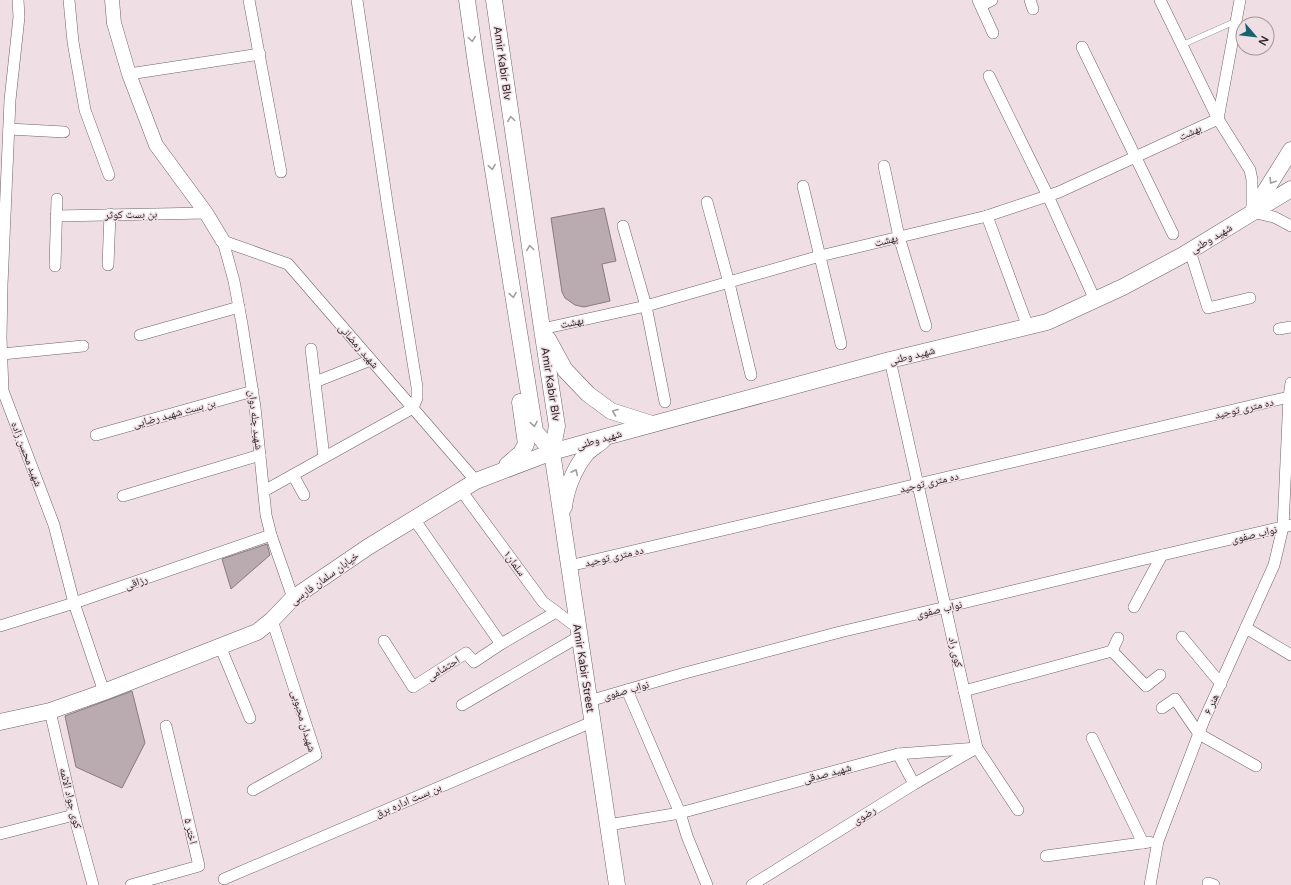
<svg xmlns="http://www.w3.org/2000/svg" width="1291" height="885" font-family="'Varela Round','Noto Naskh Arabic',sans-serif">
<rect width="100%" height="100%" fill="#efdfe4"/>
<g fill="#baabb0" stroke="#887a7f">
<path d="M604 208 616 261 602 264 610 301 584 307 575 305 565 298 562 292 551 218Z"/>
<path d="M267 544 270 555 231 589 222 559Z"/>
<path d="M132 691 145 743 122 788 76 767 65 716Z"/>
</g>
<g fill="none" stroke-linecap="round" stroke-linejoin="round">
<g stroke="#706367" stroke-width="6">
<path id="service" d="M1182 45 1236 21"/>
</g>
<g stroke="#706367" stroke-width="12">
<g id="minor">
<path d="M18 0 19 17 10 100 2 285 1 338 3 391 54 525 74 603 104 692"/>
<path d="M69 0 73 42 85 110 109 175"/>
<path d="M249 0 281 172"/>
<path d="M978 0 993 33"/>
<path d="M1030 0 1033 9"/>
<path d="M1160 0 1218 119 1250 170 1252 180V212L1274 217 1291 226"/>
<path d="M981 6 992 0"/>
<path d="M1082 47 1173 234"/>
<path d="M129 74 260 54"/>
<path d="M989 76 1048 196 1095 300"/>
<path d="M1218 119 1240 0"/>
<path d="M9 129 64 132"/>
<path d="M884 166 899 237 926 326"/>
<path d="M803 186 841 344"/>
<path d="M707 202 729 283 751 375"/>
<path d="M56 216 206 213"/>
<path d="M987 216 1028 327"/>
<path d="M623 226 646 306 665 402"/>
<path d="M223 241 234 281 242 324 255 407 266 515 271 535 293 598"/>
<path d="M223 241 288 264 476 481"/>
<path d="M1190 251 1208 308 1250 298"/>
<path d="M108 265 110 214"/>
<path d="M55 266 57 199"/>
<path d="M542 329 646 306 820 256 987 216 1059 192 1218 119"/>
<path d="M1279 329 1291 327"/>
<path d="M140 335 239 307"/>
<path d="M311 349 324 457"/>
<path d="M2 354 83 346"/>
<path d="M890 360 977 748 1018 810"/>
<path d="M315 382 371 360"/>
<path d="M96 435 253 391"/>
<path d="M293 475 304 495"/>
<path d="M460 489 543 602 578 628"/>
<path d="M264 491 413 408 417 398V387L388 209 357 0"/>
<path d="M123 496 260 455"/>
<path d="M414 519 501 644"/>
<path d="M569 566 1289 397"/>
<path d="M1134 607 1162 555"/>
<path d="M0 626 74 603 271 535"/>
<path d="M1246 628 1291 655"/>
<path d="M1182 637 1221 684"/>
<path d="M384 641 413 687 466 653 474 662 501 644 556 612"/>
<path d="M220 646 250 718"/>
<path d="M1112 651 1118 638"/>
<path d="M627 690 680 813 687 836 707 885"/>
<path d="M964 691 1112 651 1146 686 1160 675"/>
<path d="M589 701 685 673 840 632 946 607 1141 560 1291 525"/>
<path d="M462 705 580 636"/>
<path d="M1162 708 1175 699 1199 734 1256 766"/>
<path d="M50 711 74 815 93 885"/>
<path d="M1092 738 1143 843"/>
<path d="M898 754 914 784"/>
<path d="M253 790 316 755 272 620"/>
<path d="M608 825 680 813 898 754 977 748"/>
<path d="M0 834 74 815"/>
<path d="M1046 856 1149 842"/>
<path d="M224 879 592 722"/>
<path d="M1208 883 1214 885"/>
<path d="M131 885 199 866 166 726"/>
<path d="M752 885 914 784 973 750"/>
<path d="M1150 885 1158 841 1204 720 1274 565 1283 527 1289 397 1291 383"/>
</g>
</g>
<g stroke="#706367" stroke-width="15">
<path id="tertiary" d="M112 0 114 23 129 74 156 145 206 213 223 241"/>
</g>
<g stroke="#706367" stroke-width="17">
<g id="secondary">
<path d="M467 0 476 64 535 431 552 452"/>
<path d="M494 0 542 329 557 426 552 452 617 885"/>
<path d="M1254 209 1291 150"/>
<path d="M548 339 565 370 588 394 611 411 652 424"/>
<path d="M507 465 521 453 526 444 520 402"/>
<path d="M564 507C566 489 574 469 586 454 590 449 598 445 603 440"/>
<path d="M0 722 50 711 104 692 257 632 272 620 293 598 368 547 476 481 552 452 609 436 890 360 1047 322 1123 287 1183 255 1291 189"/>
</g>
</g>
<use href="#service" stroke="#fff" stroke-width="5.5"/>
<use href="#minor" stroke="#fff" stroke-width="11"/>
<use href="#tertiary" stroke="#fff" stroke-width="14"/>
<use href="#secondary" stroke="#fff" stroke-width="16"/>
</g>
<defs><path id="oneway-chevron" d="M-2-3.5L2.5 0L-2 3.5" fill="none" stroke-width="1.6" stroke-linecap="round" stroke-linejoin="round"/></defs>
<g stroke="#a19e9f">
<use href="#oneway-chevron" transform="translate(472 39) rotate(82)"/>
<use href="#oneway-chevron" transform="translate(511 119) rotate(-98)"/>
<use href="#oneway-chevron" transform="translate(492 167) rotate(81)"/>
<use href="#oneway-chevron" transform="translate(1272 181) rotate(122)"/>
<use href="#oneway-chevron" transform="translate(530 248) rotate(-98)"/>
<use href="#oneway-chevron" transform="translate(513 295) rotate(81)"/>
<use href="#oneway-chevron" transform="translate(615 412) rotate(-159)"/>
<use href="#oneway-chevron" transform="translate(534 424) rotate(80)"/>
<use href="#oneway-chevron" transform="translate(575 472) rotate(-64)"/>
</g>
<g text-anchor="middle" stroke-width="3" stroke-linejoin="round" paint-order="stroke">
<g font-size="11" fill="#2e282a" stroke="#efdfe4">
<text transform="translate(503 63) rotate(82)" y="4">Amir Kabir Blv</text>
<text transform="translate(1190 132) rotate(-24)" y="4">بهشت</text>
<text transform="translate(131 214) rotate(-1)" y="4">بن بست کوثر</text>
<text transform="translate(1211 238) rotate(-31)" y="4">شهید وطنی</text>
<text transform="translate(886 240) rotate(-14)" y="4">بهشت</text>
<text transform="translate(572 322) rotate(-12)" y="4">بهشت</text>
<text transform="translate(359 346) rotate(49)" y="4">شهید رمضانی</text>
<text transform="translate(912 355) rotate(-14)" y="4">شهید وطنی</text>
<text transform="translate(551 384) rotate(81)" y="4">Amir Kabir Blv</text>
<text transform="translate(1244 408) rotate(-13)" y="4">ده متری توحید</text>
<text transform="translate(174 413) rotate(-15)" y="4">بن بست شهید رضایی</text>
<text transform="translate(256 420) rotate(83)" y="4">شهید چله دوان</text>
<text transform="translate(599 439) rotate(-16)" y="4">شهید وطنی</text>
<text transform="translate(27 454) rotate(69)" y="4">شهید محسن زاده</text>
<text transform="translate(929 482) rotate(-13)" y="4">ده متری توحید</text>
<text transform="translate(1254 534) rotate(-13)" y="4">نواب صفوی</text>
<text transform="translate(614 556) rotate(-13)" y="4">ده متری توحید</text>
<text transform="translate(515 563) rotate(54)" y="4">سلمان۱</text>
<text transform="translate(324 578) rotate(-36)" y="4">خیابان سلمان فارسی</text>
<text transform="translate(136 582) rotate(-19)" y="4">رزاقی</text>
<text transform="translate(939 609) rotate(-13)" y="4">نواب صفوی</text>
<text transform="translate(956 652) rotate(77)" y="4">کوی راد</text>
<text transform="translate(443 668) rotate(-32)" y="4">احتشامی</text>
<text transform="translate(584 668) rotate(81)" y="4">Amir Kabir Street</text>
<text transform="translate(626 690) rotate(-16)" y="4">نواب صفوی</text>
<text transform="translate(1211 704) rotate(-66)" y="4">هنر ۶</text>
<text transform="translate(304 721) rotate(74)" y="4">شهیدان محبوبی</text>
<text transform="translate(827 773) rotate(-15)" y="4">شهید صدقی</text>
<text transform="translate(71 798) rotate(76)" y="4">کوی جواد الائمه</text>
<text transform="translate(408 800) rotate(-23)" y="4">بن بست اداره برق</text>
<text transform="translate(864 815) rotate(-32)" y="4">رضوی</text>
<text transform="translate(191 831) rotate(77)" y="4">اختر ۵</text>
</g>
</g>
<g transform="translate(1255 36) rotate(118)"><circle r="19" fill="#efdfe4" stroke="#a2969a"/>
<path d="M0-3L7 15L0 10L-7 15Z" fill="#186170"/>
<text y="-6" font-size="11" font-weight="bold" text-anchor="middle" fill="#2e282a">N</text>
</g>
</svg>
